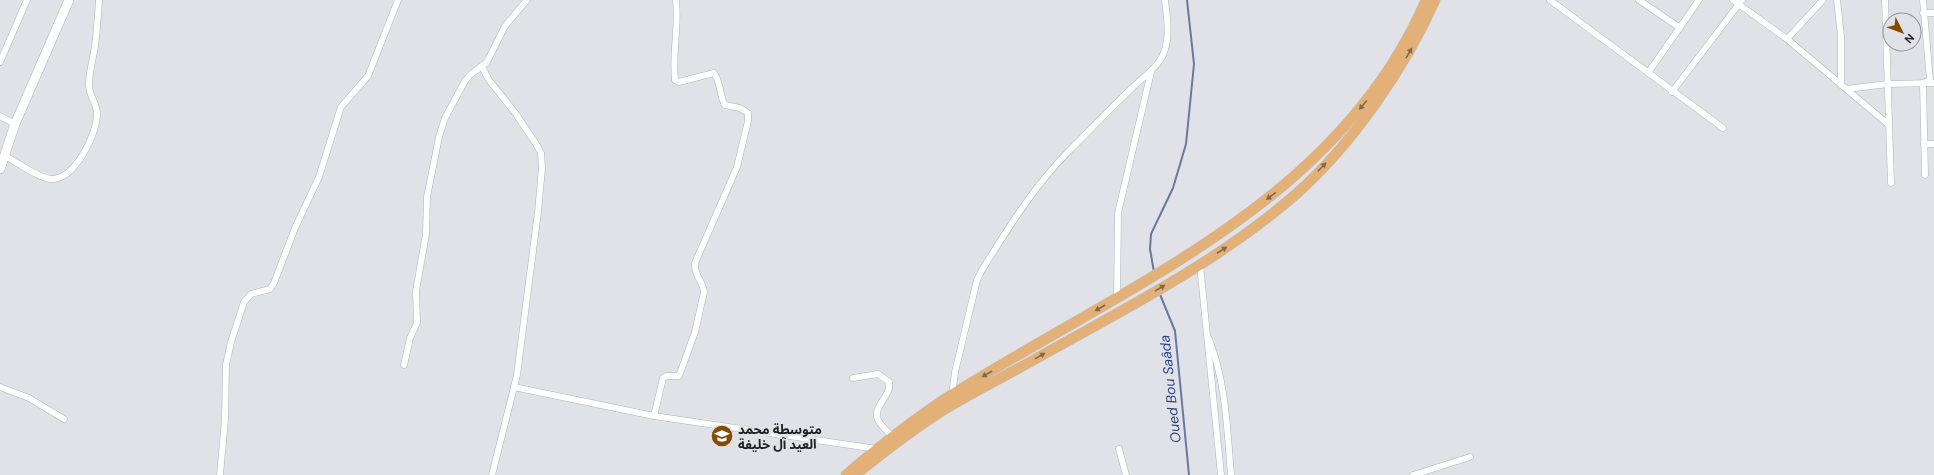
<svg xmlns="http://www.w3.org/2000/svg" width="1934" height="475" font-family="'DM Sans','Noto Sans Arabic',sans-serif">
<rect width="100%" height="100%" fill="#e0e2e7"/>
<g fill="none" stroke-linecap="round" stroke-linejoin="round">
<g stroke="#68799f" stroke-width="2">
<path d="M1154 272 1150 249 1151 234 1173 188 1186 144 1194 64 1187 0"/>
<path d="M1159 292 1175 331 1189 475"/>
</g>
<g stroke="#b1b3b7" stroke-width="7">
<g id="street">
<path d="M1550 0 1723 128"/>
<path d="M1639 0 1680 28"/>
<path d="M1733 0 1787 39 1889 125"/>
<path d="M1837 0 1841 36V85"/>
<path d="M1885 0 1891 183"/>
<path d="M1923 0 1930 80 1923 83 1925 175"/>
<path d="M1923 13H1934"/>
<path d="M1787 39 1823 0"/>
<path d="M0 62 27 0"/>
<path d="M482 67 489 80 516 114 536 144 541 153 542 168 538 212 517 375 492 475"/>
<path d="M1648 73 1699 0"/>
<path d="M1846 89 1888 84 1934 83"/>
<path d="M1672 92 1742 0"/>
<path d="M0 116 15 124"/>
<path d="M1924 144H1934"/>
<path d="M5 156C17 162 38 178 51 179 75 180 97 134 97 114 97 103 89 96 89 85 89 72 93 59 95 46 97 31 98 15 99 0"/>
<path d="M1200 265 1221 475"/>
<path d="M1117 298 1118 213 1151 72"/>
<path d="M1209 339C1226 383 1227 428 1231 475"/>
<path d="M404 365 410 338 417 323 416 291 426 234 427 197 439 137 445 118 465 81 470 75 487 62 505 26 527 0"/>
<path d="M853 378 878 374 889 382C892 396 872 406 878 420 881 426 888 432 893 437"/>
<path d="M0 387 29 398 64 419"/>
<path d="M514 387 654 416 877 449"/>
<path d="M952 395 955 372 977 280 982 270C1007 230 1032 189 1066 154 1088 132 1110 109 1133 87 1143 77 1155 70 1162 57 1171 39 1167 19 1165 0"/>
<path d="M654 416 663 378 666 376H679L695 332 704 292C703 281 694 276 695 263L737 167 748 121V113L740 108 725 105C719 95 721 82 714 73L679 82 675 80C672 53 679 27 676 0"/>
<path d="M1119 449 1126 475"/>
<path d="M220 475 225 419 226 365 231 342 244 302 251 294 270 289 274 283 295 228 319 177 341 107 368 76 398 0"/>
<path d="M1413 475 1470 457"/>
</g>
</g>
<g stroke="#b1b3b7" stroke-width="10">
<path id="secondary" d="M0 169 15 124 69 0"/>
</g>
<g stroke="#c1c1c1" stroke-width="11">
<g id="primary">
<path d="M846 475C880 446 915 418 953 394 1126 285 1340 202 1426 0"/>
<path d="M855 475C884 452 913 429 945 409 975 391 1007 375 1039 357 1126 308 1218 262 1295 195 1351 146 1405 68 1435 0"/>
</g>
</g>
<use href="#street" stroke="#fff" stroke-width="6"/>
<use href="#secondary" stroke="#fff" stroke-width="9"/>
<use href="#primary" stroke="#e3b177" stroke-width="10"/>
</g>
<defs><path id="oneway-solid" d="M-6-.8H1V-3.2L6.5 0L1 3.2V.8H-6Z"/></defs>
<g fill="#82694c">
<use href="#oneway-solid" transform="translate(1409 53) rotate(-60)"/>
<use href="#oneway-solid" transform="translate(1363 105) rotate(130)"/>
<use href="#oneway-solid" transform="translate(1322 167) rotate(-46)"/>
<use href="#oneway-solid" transform="translate(1271 196) rotate(142)"/>
<use href="#oneway-solid" transform="translate(1222 250) rotate(-33)"/>
<use href="#oneway-solid" transform="translate(1160 288) rotate(-31)"/>
<use href="#oneway-solid" transform="translate(1100 308) rotate(150)"/>
<use href="#oneway-solid" transform="translate(1040 356) rotate(-29)"/>
<use href="#oneway-solid" transform="translate(987 374) rotate(150)"/>
</g>
<defs>
<g id="school-disc" transform="scale(1.15)"><circle r="9.5" fill="#854c01" stroke="#e0e2e7"/><path d="M0-5L7-2L0 1L-7-2ZM-4 1L0 2.5L4 1V4Q0 6-4 4Z" fill="#fff"/></g>
</defs>
<g fill-rule="evenodd">
<use href="#school-disc" x="722" y="436"/>
</g>
<g text-anchor="middle" stroke-width="4" stroke-linejoin="round" paint-order="stroke">
<g font-size="13" font-weight="bold" fill="#202122" stroke="#e0e2e7" text-anchor="start">
<text x="738" y="434">متوسطة محمد<tspan x="738" dy="15">العيد آل خليفة</tspan></text>
</g>
<g font-size="14" font-style="italic" fill="#2b4586" stroke="#e0e2e7">
<text transform="translate(1170 389) rotate(-96)" y="5">Oued Bou Saâda</text>
</g>
</g>
<g transform="translate(1902 32) rotate(132)"><circle r="19" fill="#e0e2e7" stroke="#939598"/>
<path d="M0-3L7 15L0 10L-7 15Z" fill="#854c01"/>
<text y="-6" font-size="11" font-weight="bold" text-anchor="middle" fill="#202122">N</text>
</g>
</svg>
